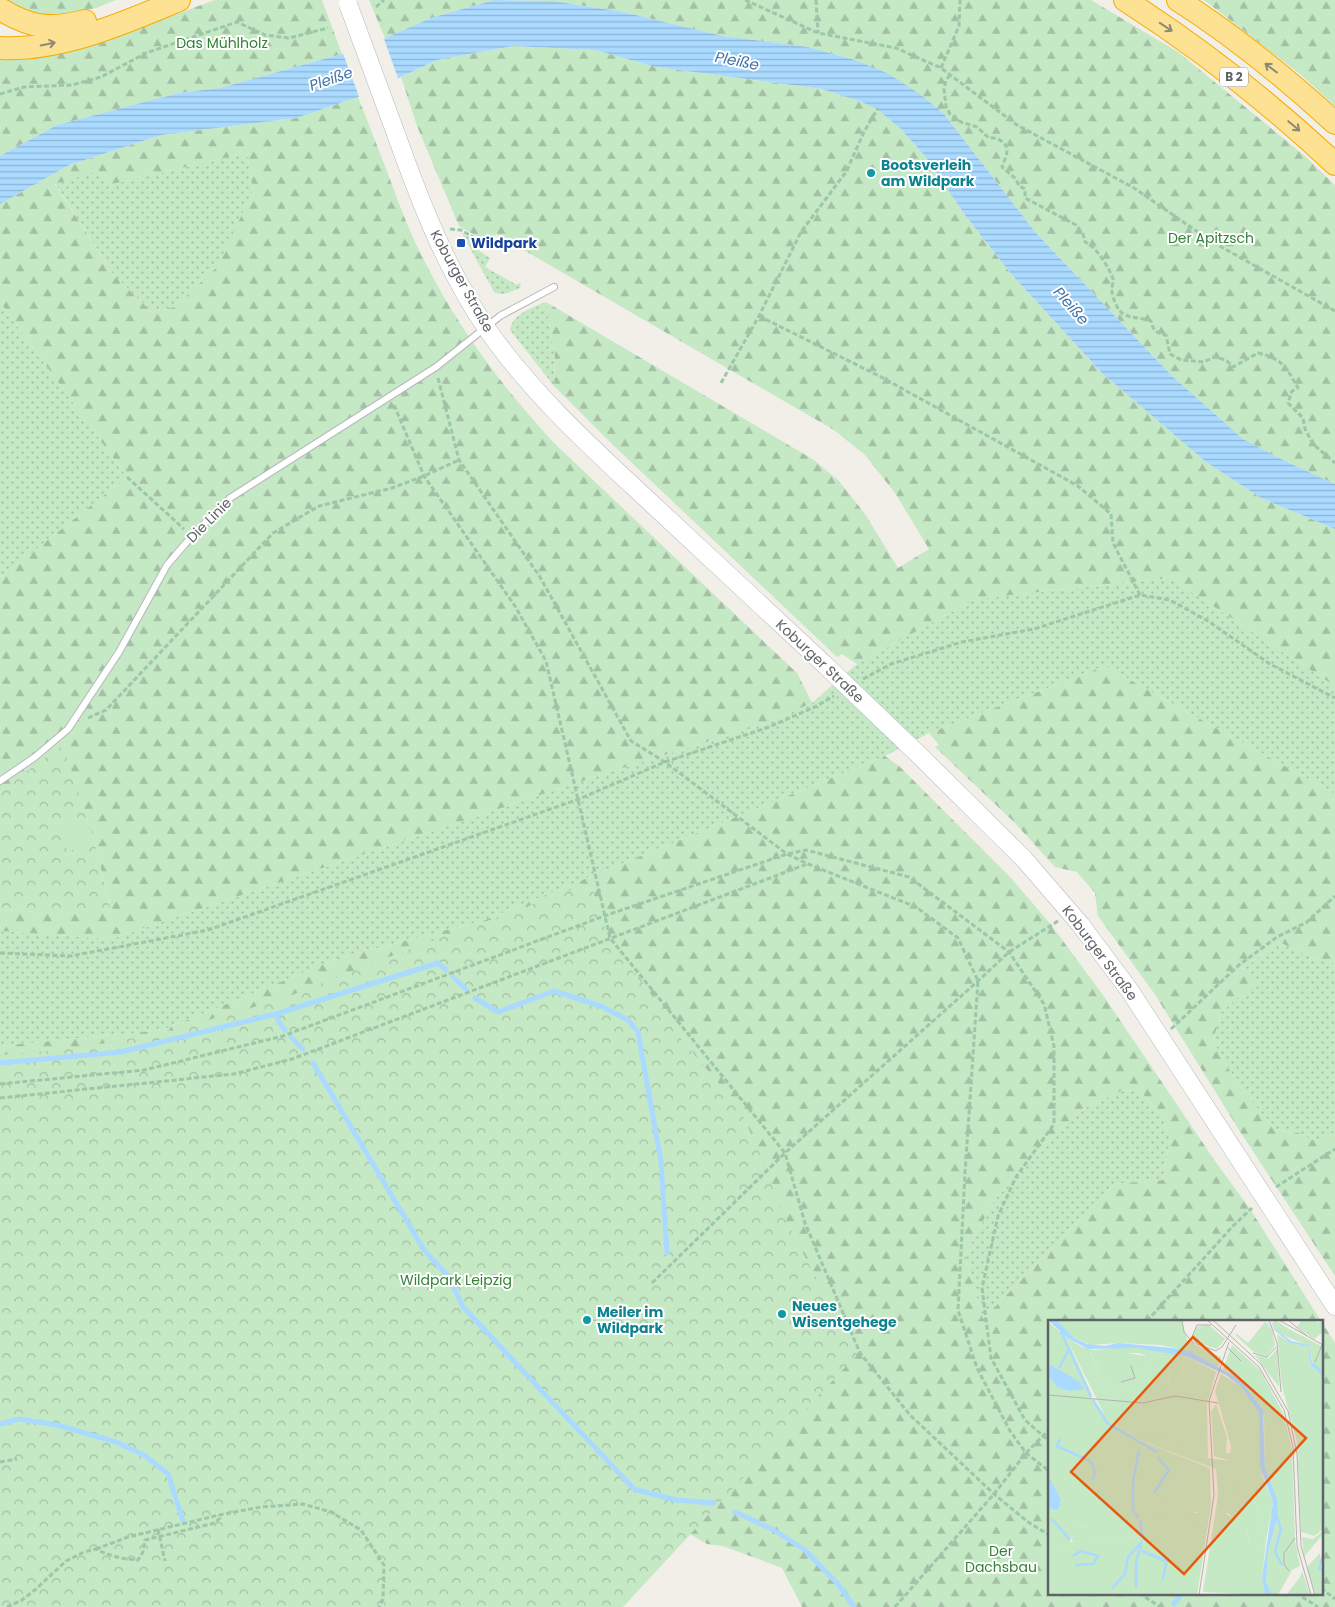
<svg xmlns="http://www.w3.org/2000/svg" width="1335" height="1607" font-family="Poppins,sans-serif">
<defs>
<pattern id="grass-dots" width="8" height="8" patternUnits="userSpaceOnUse" patternTransform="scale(1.25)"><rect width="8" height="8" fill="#c5e8c5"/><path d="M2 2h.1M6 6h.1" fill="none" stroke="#a3c0a4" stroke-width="1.8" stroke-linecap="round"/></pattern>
<pattern id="forest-firs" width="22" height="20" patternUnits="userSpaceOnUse" patternTransform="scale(1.25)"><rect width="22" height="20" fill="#c5e8c5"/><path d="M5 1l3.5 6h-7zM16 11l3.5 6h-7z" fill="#a3c0a4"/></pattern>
<pattern id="park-crowns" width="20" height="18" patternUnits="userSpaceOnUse" patternTransform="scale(1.25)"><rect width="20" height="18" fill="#c5e8c5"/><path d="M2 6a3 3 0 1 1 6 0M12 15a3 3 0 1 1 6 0" fill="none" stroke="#a3c0a4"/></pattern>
<pattern id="water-rules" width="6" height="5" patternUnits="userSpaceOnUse" patternTransform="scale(1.25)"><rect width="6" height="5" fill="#aadaff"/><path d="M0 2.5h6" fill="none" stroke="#8eb4d2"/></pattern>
</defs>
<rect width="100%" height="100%" fill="#f1efe8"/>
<g fill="url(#grass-dots)">
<path d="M247 153 253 191 218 267 175 307 152 312 113 274 55 183 98 171 112 184Z"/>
<path d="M462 233 482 245 479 251 490 258 485 267 517 285 519 283 521 284 520 288C511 291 503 297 494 292Z"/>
<path d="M0 302 127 477 0 578Z"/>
<path d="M546 302 555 358 554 386 510 330C513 313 532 308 546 302Z"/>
<path d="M1170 578 1335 686V794L1105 666 929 733 885 756 485 920 339 958 163 1030 0 1046V931L111 939 591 778 767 723 812 703 857 664 975 599Z"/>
<path d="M1279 942 1316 959 1335 963V1132L1317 1143 1299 1133 1274 1129 1236 1082 1213 1041 1221 1012 1256 982 1244 968Z"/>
<path d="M1125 1089 1141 1092 1162 1116 1170 1140 1163 1180 1115 1184 983 1319 965 1254 995 1199 1059 1129 1087 1107Z"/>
</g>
<g fill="url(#forest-firs)" fill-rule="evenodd">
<path d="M3 0H116L96 8 73 14 49 15 29 14Z"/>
<path d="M215 0H322L342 54 220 88 179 93 57 125 0 156V57L88 46Z"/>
<path d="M369 0H494L431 18 385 38Z"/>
<path d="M507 0H1091L1178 52 1306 157 1335 185V484L1285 461 1243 439 1171 375 1036 233 944 114 855 60 808 47 723 36 623 12 553 1Z"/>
<path d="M1204 0H1335V106L1300 74Z"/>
<path d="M513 46 595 50 656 67 822 89 862 102 878 110 901 129 925 156 965 215 1013 276 1102 373 1206 462 1261 498 1335 529V686L1170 578 975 599 857 664 842 654 837 657 612 444 554 386 555 358 546 302 814 460 839 481 865 514 898 568 929 549 895 493 865 455 834 430 496 234 490 244 459 226 417 126 401 77 437 60Z"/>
<path d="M358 97C369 125 380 153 391 182 397 198 403 215 410 231 447 313 494 378 555 444L797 673 812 703 767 723 591 778 111 939 0 931V911L18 910 44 913 111 911 94 840 63 746 0 791V578L127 477 0 302V204L69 165 161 135 296 118ZM247 153 253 191 217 267 175 307 152 312 113 274 55 184 98 171 112 184Z"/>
<path d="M1105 666 1335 794V963L1316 959 1279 942 1244 968 1257 982 1221 1012 1213 1041 1236 1082 1274 1129 1299 1133 1317 1142 1335 1132V1276L1241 1133 1154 993 1098 916 1095 893 1077 872 1055 867 1014 822 935 747 939 745 929 733Z"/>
<path d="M885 756 899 766 1012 879 1052 926 1105 998 1215 1161 1250 1209 1321 1321H1049V1593H1321V1321L1335 1343V1607H802L782 1568 723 1546 707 1544 690 1534 676 1500 0 1126V1046L163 1030 339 958 485 920ZM1125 1089 1141 1092 1162 1116 1170 1140 1163 1180 1115 1184 983 1319 965 1254 995 1199 1059 1129 1087 1107Z"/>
</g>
<g fill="url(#park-crowns)">
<path d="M63 745 94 840 111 912 44 913 18 910 0 911V791Z"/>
<path d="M591 883 599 914 612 945 657 1002 668 1023 740 1109 764 1163 780 1209 824 1293 861 1350 623 1607H0V1055L77 1048 158 1034 279 1000 394 955Z"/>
</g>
<path fill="#c5e8c5" d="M85 822 89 847 67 851 63 825Z"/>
<path fill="url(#water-rules)" d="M494 0 553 1 623 12 723 36 808 47 855 60 889 74 921 95 944 114 1036 233 1171 375 1243 439 1285 461 1335 484V529L1261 498 1206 462 1102 373 1013 276 965 215 925 156 901 129 878 110 862 102 822 89 656 67 595 50 513 46 437 60 358 97 296 118 161 135 69 165 0 204V156L57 125 179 93 220 88 342 54 385 38 431 18Z"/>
<path fill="#f1efe8" d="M383 36 399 81 360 99 342 51Z"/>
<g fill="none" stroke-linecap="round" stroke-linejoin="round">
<g stroke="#aadaff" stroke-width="5">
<path d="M453 977 466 989"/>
<path d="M475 998 498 1012 554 991 601 1006 628 1020 638 1032 661 1162 667 1253"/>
<path d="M276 1014 279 1022 285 1030"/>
<path d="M291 1037 303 1049"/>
<path d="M0 1063 121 1052 276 1014 438 963 446 970"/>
<path d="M313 1063 424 1250 449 1277 463 1307 634 1489 676 1500 714 1503"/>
<path d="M0 1424 19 1419 57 1425 116 1442 144 1455 168 1474 183 1521"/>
<path d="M735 1512 772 1529 805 1550 838 1584 854 1607"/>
<path d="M1174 1604 1182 1593"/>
</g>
<g stroke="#b5b8bc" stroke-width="8">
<path id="lane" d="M0 781 35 757 68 729 119 652 167 565 192 536 230 498 436 367 500 316 554 287"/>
</g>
<g stroke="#b6babf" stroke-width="19">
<g id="secondary">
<path d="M396 134C420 201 446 269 487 329 532 394 592 448 650 502 708 556 766 610 824 664"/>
<path d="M919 755 1024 859 1080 924 1130 991 1335 1306"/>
</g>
</g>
<g stroke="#f9ab00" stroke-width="24">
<g id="highway">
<path d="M1125 0C1200 48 1270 103 1335 164"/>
<path d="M1178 0C1234 36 1286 78 1335 123"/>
<path d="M0 9C31 28 50 30 85 21"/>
<path d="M0 48C61 51 124 23 179 0"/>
</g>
</g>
<g stroke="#9cc7a9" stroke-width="3" stroke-dasharray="5 2.5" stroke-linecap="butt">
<path d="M745 0 818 33 896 48 941 68 1017 125 1134 188 1211 241 1335 311"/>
<path d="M816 0 818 33"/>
<path d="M376 7 384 0"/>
<path d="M941 68 959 26 960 0"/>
<path d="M950 75 946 80 944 89 946 106 950 114 961 122 977 127 989 138C997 137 1007 142 1007 151 1007 155 1004 162 1002 167L1016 179 1019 186 1025 189V198L1076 225 1083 234 1085 242C1095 245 1110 269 1113 279 1114 283 1111 287 1112 291 1112 296 1117 309 1121 312 1128 319 1142 317 1151 321 1153 331 1157 333 1166 335L1170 354 1181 360 1204 362 1214 357 1226 360 1233 367 1258 353C1283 359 1286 367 1298 388L1292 391 1288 403 1303 418 1305 429 1313 444 1335 463"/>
<path d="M0 94 24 87 72 85 101 77 146 53 237 22 265 35 289 38 328 28"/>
<path d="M450 229 461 230 483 243 484 248"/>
<path d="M759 316 883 378 1078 486 1111 514 1113 543 1140 595"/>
<path d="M438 378 459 460 540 577 631 741 665 762 787 854 808 864 916 907 958 938 978 981 965 1173 958 1310 977 1368 1010 1431 1026 1453 1049 1471"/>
<path d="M721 383 759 316 801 232 846 172 864 132 878 108"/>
<path d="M394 405 424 476 515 606 546 661 610 938 785 1153 805 1223 860 1353 910 1415 994 1494 1028 1522 1049 1535"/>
<path d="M127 477 184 529"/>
<path d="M863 679 891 664 962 642 1034 629 1140 595 1170 600 1208 621 1270 664 1335 698"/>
<path d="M88 718 106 710 273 533 319 506 392 488 424 476 459 460"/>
<path d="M0 953 71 956 208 930 579 799 665 762 769 727 815 707 834 696"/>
<path d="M1171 1029 1239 965 1277 937 1307 922 1335 896"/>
<path d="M0 1084 144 1070 283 1036 604 916 787 854 806 850 909 877 1009 952 1044 1004 1054 1046V1124L1016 1177 998 1216 982 1288 991 1358 1025 1420 1049 1441"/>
<path d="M0 1098 234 1074 292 1059 807 864"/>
<path d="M1276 1187 1335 1149"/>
<path d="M652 1283 785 1153 978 981 1009 952 1058 921"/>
<path d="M1147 1321 1233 1226 1252 1208"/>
<path d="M0 1462 17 1459"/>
<path d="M96 1549 128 1537 219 1515 261 1507 303 1504 331 1512 361 1530 384 1565 383 1599 379 1607"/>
<path d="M1321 1588 1335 1599"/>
<path d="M1139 1593 1160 1607"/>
<path d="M1296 1593 1318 1607"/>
<path d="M7 1607 22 1600 36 1589 66 1561 84 1552 96 1549C109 1556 123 1559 138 1560L143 1552 145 1540 215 1523 220 1518 219 1515"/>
<path d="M895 1607 994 1494 1026 1453 1049 1430"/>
</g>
<use href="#lane" stroke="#fff" stroke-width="6"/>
<use href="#secondary" stroke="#fff" stroke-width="18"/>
<use href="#highway" stroke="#fde293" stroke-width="22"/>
<g stroke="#b6babf" stroke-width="19" stroke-linecap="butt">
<g id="secondary-bridge">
<path d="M348 4 396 134"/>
<path d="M824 664 919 755"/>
</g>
</g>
<path stroke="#9cc7a9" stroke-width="3" stroke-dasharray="5 2.5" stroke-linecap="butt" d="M158 1529 165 1561"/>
<use href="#secondary-bridge" stroke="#fff" stroke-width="18"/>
</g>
<defs><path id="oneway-shaft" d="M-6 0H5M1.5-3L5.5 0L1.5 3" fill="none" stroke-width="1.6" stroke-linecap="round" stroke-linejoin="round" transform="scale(1.25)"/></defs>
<g stroke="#8e8975">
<use href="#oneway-shaft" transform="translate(1166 27) rotate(34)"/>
<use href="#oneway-shaft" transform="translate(48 44) rotate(-12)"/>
<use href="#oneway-shaft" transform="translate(1271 68) rotate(-143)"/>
<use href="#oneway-shaft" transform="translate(1294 126) rotate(40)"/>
</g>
<g fill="#0f9aa8" stroke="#fff" stroke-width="2">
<circle cx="871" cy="173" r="5"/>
<circle cx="782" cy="1314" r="5"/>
<circle cx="587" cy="1320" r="5"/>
</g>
<rect fill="#1a4fb4" stroke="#fff" stroke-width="2" x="456" y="238" width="10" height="10" rx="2.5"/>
<g text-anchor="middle" stroke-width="4" stroke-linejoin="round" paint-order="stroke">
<rect fill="#fff" stroke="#8f9295" stroke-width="1" x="1220" y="67.5" width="28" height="19" rx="4"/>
<g font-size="12" font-weight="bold" fill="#5f6368">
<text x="1234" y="81">B 2</text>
</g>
<g font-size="14" fill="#348238" stroke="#fff">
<text x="222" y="48">Das Mühlholz</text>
<text x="1211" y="243">Der Apitzsch</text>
<text x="456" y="1285">Wildpark Leipzig</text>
<text x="1001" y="1556">Der<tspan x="1001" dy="16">Dachsbau</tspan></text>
</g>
<g font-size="14" font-weight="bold" fill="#0d838f" stroke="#fff" text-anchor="start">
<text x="881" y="170">Bootsverleih<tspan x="881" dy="16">am Wildpark</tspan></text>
<text x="792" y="1311">Neues<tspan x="792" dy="16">Wisentgehege</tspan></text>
<text x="597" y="1317">Meiler im<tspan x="597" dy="16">Wildpark</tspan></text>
</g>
<g font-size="14" font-weight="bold" fill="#164399" stroke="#fff" text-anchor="start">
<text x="471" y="248">Wildpark</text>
</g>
<g font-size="14" fill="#5f6368" stroke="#fff">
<text transform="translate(462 281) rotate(61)" y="5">Koburger Straße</text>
<text transform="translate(209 520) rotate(-45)" y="5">Die Linie</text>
<text transform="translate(820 661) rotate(43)" y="5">Koburger Straße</text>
<text transform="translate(1100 953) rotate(53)" y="5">Koburger Straße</text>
</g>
<g font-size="15" font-style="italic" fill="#4174aa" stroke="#fff">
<text transform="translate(737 61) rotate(11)" y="5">Pleiße</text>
<text transform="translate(331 79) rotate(-19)" y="5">Pleiße</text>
<text transform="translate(1071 306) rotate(49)" y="5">Pleiße</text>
</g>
</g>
<g transform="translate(1048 1320)">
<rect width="275" height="275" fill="#f1efe8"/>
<path d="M241 9 275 27V36L263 27 237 16ZM18 17 34 27 64 85 136 127 160 138 182 141 200 154 218 221 217 230 209 228 168 149 81 116 59 100ZM104 36 123 37 120 67 101 65ZM136 36 154 48 152 52 134 54ZM59 111 92 208 91 216 25 222 22 213 26 207 44 206 9 131ZM138 193H153L157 194 158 199 154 205 128 203 131 196ZM177 193 198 206 201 223 170 213 168 197ZM0 209H6L21 224 0 226Z" fill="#c5e8c5"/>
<path d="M9 0H133L140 21 173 37V40L170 47 141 31 112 25 70 23 43 25 26 18ZM227 0 241 9 237 16 227 10 224 4ZM0 2 18 17 45 77 0 42ZM217 2 224 10 227 25 219 36 206 32 187 15 189 14 200 23ZM161 5 177 19 169 29 150 23 145 16 149 7ZM229 14 242 23 260 26 263 45 275 56V209L266 216 253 212 249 122 234 66ZM184 25 212 50 235 93 244 129 247 221 252 246 244 250 230 275 223 274 218 262 220 232 230 195 217 148 216 98 213 87 192 59 175 49ZM261 25 275 36V51L265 44ZM34 27 46 30 76 27 118 31 138 36 168 52 159 85 160 138 83 104 64 85ZM42 33H91L98 36 102 49 86 60V65L70 71 64 79ZM104 36 123 37 120 66 101 65ZM136 36 154 48 152 52 134 54ZM229 29 231 67 207 35 221 38ZM173 54 192 66 211 93 214 155 225 182 218 221 200 154 182 141 166 136 163 91 168 84 179 117 178 133H182L183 126 167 71ZM0 76 46 79 59 100 81 116 162 148 163 185 149 275H0V226L20 224 6 209H0ZM149 192 158 196 154 205 149 201 128 202 131 196ZM88 195 91 216 22 222 26 207 44 206 42 200ZM168 149 188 157 209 228 217 230 214 258 218 275 155 272 170 175ZM177 193H181L187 203 198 206 201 222 170 213 168 197ZM275 211V214L256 237 254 217 265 219ZM272 233 275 275H268L259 247ZM254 251 262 275H238L252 257Z" fill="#c5e8c5" fill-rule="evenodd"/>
<path d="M254 0H267L269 3 275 0V12L266 19 249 7ZM1 3 12 13 42 76 65 106 93 122 128 136 115 196 0 209ZM67 31 103 37 102 49 86 60V65L70 71 64 79 42 32ZM68 82 94 84 85 102 67 87ZM221 232 240 254 227 271 222 270 219 264Z" fill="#c5e8c5"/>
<path d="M0 0H9L26 18 39 24 57 26 70 23 124 28 141 31 192 59 215 90 217 148 229 179 230 195 220 232 218 262 224 275 217 273 214 258 225 182 212 147 211 93 192 66 178 55 138 36 89 28 40 29 18 17ZM215 0 243 21 261 25 264 42 273 49 275 56 263 45 260 26 242 23ZM3 45 32 62 36 69 22 71 10 68 0 55ZM0 155 13 180 10 190 0 188Z" fill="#aadaff"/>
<path fill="none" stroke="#aadaff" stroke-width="2.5" d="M13 12 43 77M11 48 20 31M45 80 59 103 109 132M12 119 9 126 42 141 47 150 45 159M91 130 85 162V191L91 198M106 173 121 150 109 137M229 197 233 209 227 232 234 245M4 199 22 220M92 200 95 220M94 231 120 242M275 235 271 249 275 250M25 236 33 231 50 236 45 244 27 245M115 259 118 243M88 268V241L93 226M64 269 77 254 80 237 94 222"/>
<path fill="none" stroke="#b3b3b1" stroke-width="1" d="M134 0 136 12 146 24M159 0 211 47 236 90 245 127 249 226 263 275M165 0 213 44 240 91 249 134 253 226 267 275M221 0 229 23 233 72M231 0 275 25M240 0 259 16M163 5H149L144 17 149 24 168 31 174 27 188 5M179 27 193 41M205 33 219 37 228 27M267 42 274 25M73 62 87 58 83 46M0 75 95 83 127 76 170 83M241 251 236 244V233L247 218M151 275 166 175 161 81 181 22"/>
<path fill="#e8590c" fill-opacity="0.15" stroke="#e8590c" stroke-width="2.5" d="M145 17 258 118 136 254 23 152Z"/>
<rect width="275" height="275" fill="none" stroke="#5f6368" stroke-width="2.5"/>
</g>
</svg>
